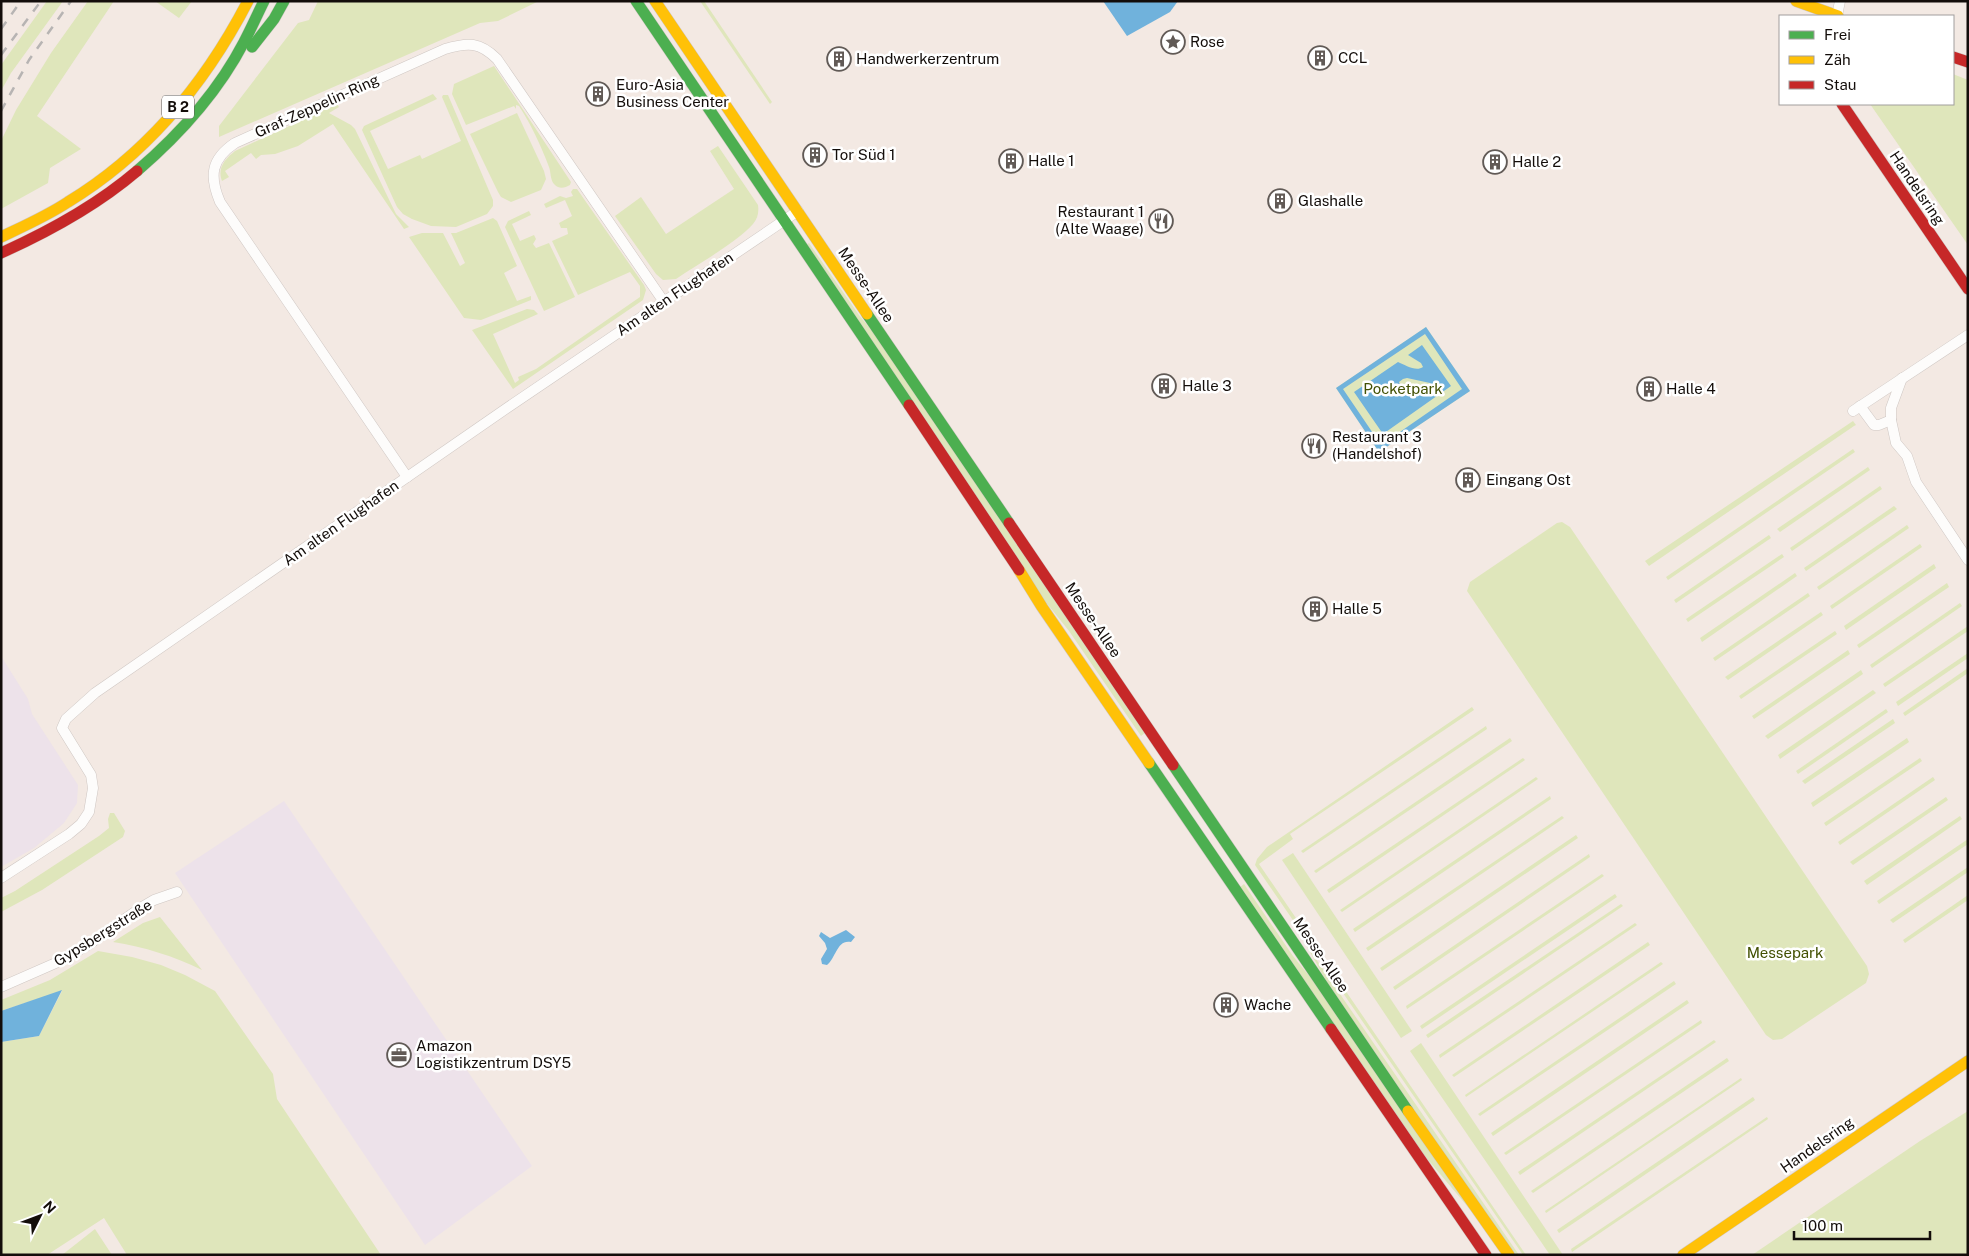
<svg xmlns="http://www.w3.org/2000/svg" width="1969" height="1256" font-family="'Public Sans',sans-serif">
<rect width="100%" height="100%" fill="#f3e9e3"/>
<g fill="#ede2ea">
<path d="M1 656 28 699 32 714 78 785 77 803 64 823 34 848 1 867Z"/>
<path d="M284 801 532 1166 425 1245 175 873Z"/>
</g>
<g fill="#dfe6bb">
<path d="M47 1H63L11 73 1 91V65Z"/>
<path d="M88 1H114L37 116 81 149 50 168 48 183 1 209V141L16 110 51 53Z"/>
<path d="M155 1H192L179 18Z"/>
<path d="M318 1H539L498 21 480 23 219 137V126L298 23 309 20Z"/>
<path d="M700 1H704L772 102 770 104Z"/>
<path d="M494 66 571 182 570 185C565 188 559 189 555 185 550 181 551 172 549 167 541 146 531 124 519 106L516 105V109L514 106 466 125 452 94 454 84Z"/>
<path d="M1953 74 1968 80V245L1870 104H1953Z"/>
<path d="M433 94 437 99 370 131 388 169 420 155 422 159 461 141 442 97 443 95H448L493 200V206L487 214 456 227 431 226 412 219 403 214 397 207 362 130 364 126Z"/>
<path d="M337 104 339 107 329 113 351 125 355 129 396 214 409 227 404 229 333 124 298 146 275 154 261 155 256 159 251 153 225 171 229 177 222 181C217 168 225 159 235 151Z"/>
<path d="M517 113 544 171 546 179 541 190 511 202 501 197 498 192 470 134Z"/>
<path d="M718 146 758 205C759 212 758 218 753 224 736 243 698 264 676 279L663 280 656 274 615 216 641 197 666 234 734 189 710 151Z"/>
<path d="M573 189H577L644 285 646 290 643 300 513 389 472 330 527 309 534 310 538 314 493 334 515 383 519 380 518 377 536 369 640 297V286L630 272 578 295 552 241 568 234 567 228H561L559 223 572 216 565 200 546 208 544 204 560 196 566 198 573 196 571 192Z"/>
<path d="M529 211 531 215 512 224 520 241 534 235 536 239 533 244 536 248 549 243 575 297 544 311 505 227 508 221Z"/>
<path d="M493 218 497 221 517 266 504 273 517 301 531 296V300L481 320 464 318 409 237 422 233H443L460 266 465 263 451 233H456Z"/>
<path d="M809 243 859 315 884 346 1146 732 1141 736 1069 631 1041 596 806 245Z"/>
<path d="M1426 327 1470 391 1379 452 1336 388Z"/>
<path d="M1853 421 1856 425 1854 426 1649 566 1645 561Z"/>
<path d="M1853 449 1855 452 1668 580 1666 577Z"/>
<path d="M1868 467 1870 470 1780 532 1777 529Z"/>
<path d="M1880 486 1882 489 1792 551 1790 548Z"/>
<path d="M1894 506 1897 509 1806 571 1804 568Z"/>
<path d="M1562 522 1570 527 1867 966 1869 974 1866 983 1782 1039 1773 1040 1766 1035 1467 591 1470 582 1557 523Z"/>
<path d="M1907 525 1909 528 1819 590 1817 587Z"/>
<path d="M1769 535 1771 538 1676 603 1674 600Z"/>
<path d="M1920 544 1922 547 1832 609 1830 606Z"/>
<path d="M1782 554 1784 557 1688 622 1686 619Z"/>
<path d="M1934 564 1936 568 1846 630 1844 626Z"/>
<path d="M1795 573 1797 576 1702 642 1700 638Z"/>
<path d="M1947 583 1949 587 1859 648 1857 645Z"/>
<path d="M1808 593 1810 596 1715 661 1713 658Z"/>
<path d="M1960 603 1962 606 1872 668 1870 665Z"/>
<path d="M1821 612 1823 615 1728 680 1725 677Z"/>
<path d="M1968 626V631L1885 687 1883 684Z"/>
<path d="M1835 631 1837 634 1741 699 1739 696Z"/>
<path d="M1848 650 1850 654 1754 719 1752 716Z"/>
<path d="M1968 653V658L1898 706 1896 702Z"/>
<path d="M1968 668V673L1905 716 1903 713Z"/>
<path d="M1861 670 1863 674 1768 739 1765 736Z"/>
<path d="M1873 690 1876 693 1780 759 1778 755Z"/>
<path d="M1472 707 1474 710 1290 834 1293 839 1259 864 1526 1255H1523L1255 865 1257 859 1267 847Z"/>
<path d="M1886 709 1888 712 1798 774 1796 771Z"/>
<path d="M1893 719 1895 723 1805 784 1802 781Z"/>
<path d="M1486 726 1487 729 1303 853 1301 851Z"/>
<path d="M1510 738 1512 741 1316 873 1314 871Z"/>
<path d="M1907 738 1909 742 1813 807 1811 803Z"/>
<path d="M1523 758 1525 760 1329 893 1327 890Z"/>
<path d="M1920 758 1922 761 1826 826 1824 823Z"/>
<path d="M1536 777 1538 779 1342 912 1340 910Z"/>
<path d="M1933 777 1935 780 1840 845 1838 842Z"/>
<path d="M1550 796 1551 799 1355 932 1353 929Z"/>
<path d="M1946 797 1948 800 1853 865 1850 862Z"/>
<path d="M110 813H114L125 831 123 837 42 890 1 912V898L15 891 99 836 109 828 108 819Z"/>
<path d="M1562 816 1564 818 1368 951 1366 948Z"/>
<path d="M1960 816 1962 819 1867 885 1864 881Z"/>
<path d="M1576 835 1578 838 1382 971 1380 968Z"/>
<path d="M1968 839V844L1879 904 1877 901Z"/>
<path d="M1293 853 1412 1031 1401 1038 1282 860Z"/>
<path d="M1589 854 1590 857 1395 990 1393 987Z"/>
<path d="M1968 867V872L1893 923 1890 920Z"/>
<path d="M1602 874 1604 876 1407 1009 1406 1006Z"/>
<path d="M1244 884 1293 956 1319 988 1473 1213 1424 1155 1239 888Z"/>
<path d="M1615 894 1617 897 1422 1029 1420 1026Z"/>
<path d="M1968 895V900L1905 943 1903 940Z"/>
<path d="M1621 904 1623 906 1428 1038 1426 1035Z"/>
<path d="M160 917 202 970C174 956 144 947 113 942L143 923Z"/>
<path d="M1635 923 1637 925 1440 1058 1439 1055Z"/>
<path d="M1648 942 1650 945 1454 1077 1452 1075Z"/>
<path d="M1305 943 1519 1255H1514L1329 986Z"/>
<path d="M98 951 132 957 161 965 185 975 215 991 273 1074 277 1099 381 1255H127L104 1218 47 1255H1V1042L39 1036 62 991 1 1011V1000L50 980Z"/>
<path d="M1661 962 1663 964 1466 1097 1465 1095Z"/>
<path d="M1674 981 1676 984 1480 1116 1478 1114Z"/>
<path d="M1687 1000 1689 1003 1493 1136 1491 1133Z"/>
<path d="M1701 1020 1702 1023 1506 1155 1504 1153Z"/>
<path d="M1714 1040 1716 1042 1520 1175 1518 1172Z"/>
<path d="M1421 1043 1563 1255H1550L1410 1051Z"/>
<path d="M1727 1058 1729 1061 1533 1193 1531 1191Z"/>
<path d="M1741 1078 1742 1080 1546 1213 1545 1211Z"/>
<path d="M1753 1097 1755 1100 1559 1233 1557 1230Z"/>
<path d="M1968 1111V1255H1752L1920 1141Z"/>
<path d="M1767 1117 1768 1119 1572 1252 1571 1249Z"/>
<path d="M95 1229 112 1255H62Z"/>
</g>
<g fill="#70b2dc" fill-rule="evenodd">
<path d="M1103 1H1178L1170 12 1127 36Z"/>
<path d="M1426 327 1470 391 1379 452 1336 388ZM1425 334 1462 389 1381 445 1343 389Z"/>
<path d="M1422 345 1451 386 1383 434 1354 392 1398 362C1405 365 1416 372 1423 367L1421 363 1408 355ZM1407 378 1430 383 1434 388 1432 390 1414 391 1401 387 1399 382 1403 379Z"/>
<path d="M846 930 855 937 851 942C837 939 836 958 827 965L822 964 821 959 827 949 825 943 819 936 821 932 830 938Z"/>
<path d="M62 990 39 1036 1 1042V1011Z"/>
</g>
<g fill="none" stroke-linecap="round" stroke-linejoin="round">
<g stroke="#cfc7c3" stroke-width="11">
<g id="street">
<path d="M1837 16 1840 1"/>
<path d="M1860 406 1874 425H1879L1891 420V408L1902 378"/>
<path d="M1853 411 1968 335"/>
<path d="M1891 420 1896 443 1907 456 1916 482 1968 560"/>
<path d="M407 477 220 202C209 176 211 159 235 143L445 49C468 42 480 42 497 59L664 302"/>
<path d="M1 878 69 834 81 824 89 812 93 788 91 775 62 728 66 719 95 693 507 408 798 211"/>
<path d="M1 987 58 962 88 945 142 907 154 900 177 892"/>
</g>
</g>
<g stroke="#cfc7c3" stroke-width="12">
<g id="fast">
<path d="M636 1 909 405"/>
<path d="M252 47 274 19 284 1"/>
<path d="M137 171C179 135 218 92 244 42 251 29 257 15 264 1"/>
<path d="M867 314 1009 523"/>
<path d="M1149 763 1331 1029"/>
<path d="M1173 765 1408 1111"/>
</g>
</g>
<g stroke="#cfc7c3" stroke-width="12">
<g id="slow">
<path d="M655 1 867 314"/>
<path d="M1796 1 1838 16"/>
<path d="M1 237C24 226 47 216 68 202 147 154 206 82 248 1"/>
<path d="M1019 570 1042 607 1149 763"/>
<path d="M1408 1111 1509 1255"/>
<path d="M1683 1255 1968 1061"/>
</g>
</g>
<g stroke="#cfc7c3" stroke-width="12">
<g id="jam">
<path d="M1953 57 1968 62"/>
<path d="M1842 104 1968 289"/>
<path d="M1 253C50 231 96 206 137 171"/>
<path d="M909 405 1019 570"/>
<path d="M1009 523 1173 765"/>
<path d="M1331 1029 1486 1255"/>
</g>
</g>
<use href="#street" stroke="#fdfcfb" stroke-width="10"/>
<use href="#fast" stroke="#4caf50" stroke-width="11"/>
<use href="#slow" stroke="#ffc107" stroke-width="11"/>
<use href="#jam" stroke="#c62828" stroke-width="11"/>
<g stroke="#b7b4b3" stroke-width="2.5" stroke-dasharray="9 9" stroke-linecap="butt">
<path d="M1 29 21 1"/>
<path d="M1 55 41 1"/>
<path d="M1 111 29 60 71 1"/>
</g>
</g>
<defs>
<g id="sight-ring" transform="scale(1.25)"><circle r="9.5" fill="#fff" stroke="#615a56" stroke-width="1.5"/><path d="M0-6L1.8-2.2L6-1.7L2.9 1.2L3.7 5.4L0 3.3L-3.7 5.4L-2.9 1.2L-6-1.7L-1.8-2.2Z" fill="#615a56"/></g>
<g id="building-ring" transform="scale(1.25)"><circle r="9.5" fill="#fff" stroke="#615a56" stroke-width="1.5"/><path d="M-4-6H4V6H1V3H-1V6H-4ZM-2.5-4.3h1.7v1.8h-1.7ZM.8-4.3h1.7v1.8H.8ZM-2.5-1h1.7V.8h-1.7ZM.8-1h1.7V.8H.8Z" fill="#615a56"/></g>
<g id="restaurant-ring" transform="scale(1.25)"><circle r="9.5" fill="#fff" stroke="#615a56" stroke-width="1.5"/><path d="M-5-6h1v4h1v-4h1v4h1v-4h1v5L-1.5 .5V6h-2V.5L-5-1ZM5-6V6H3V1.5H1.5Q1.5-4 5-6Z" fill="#615a56"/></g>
<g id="office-ring" transform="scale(1.25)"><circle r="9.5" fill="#fff" stroke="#615a56" stroke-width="1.5"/><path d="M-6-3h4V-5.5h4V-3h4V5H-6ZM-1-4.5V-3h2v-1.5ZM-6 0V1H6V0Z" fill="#615a56"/></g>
</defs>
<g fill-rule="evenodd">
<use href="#sight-ring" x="1173" y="42"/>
<use href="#building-ring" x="1320" y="58"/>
<use href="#building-ring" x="839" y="59"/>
<use href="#building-ring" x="598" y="94"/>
<use href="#building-ring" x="815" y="155"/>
<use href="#building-ring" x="1011" y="161"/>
<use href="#building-ring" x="1495" y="162"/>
<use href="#building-ring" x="1280" y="201"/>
<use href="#restaurant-ring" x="1161" y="221"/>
<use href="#building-ring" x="1164" y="386"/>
<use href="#building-ring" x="1649" y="389"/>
<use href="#restaurant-ring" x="1314" y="446"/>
<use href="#building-ring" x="1468" y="480"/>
<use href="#building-ring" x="1315" y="609"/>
<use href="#building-ring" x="1226" y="1005"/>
<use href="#office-ring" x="399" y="1055"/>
</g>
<g text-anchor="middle" stroke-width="5" stroke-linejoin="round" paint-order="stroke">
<rect fill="#fff" stroke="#5a5654" stroke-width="1" x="162" y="95.5" width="32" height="23" rx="4"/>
<g font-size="14" font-weight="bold" fill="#130d0a">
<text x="178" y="112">B 2</text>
</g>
<g font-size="15" fill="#130d0a" stroke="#fff" text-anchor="start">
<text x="1190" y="47">Rose</text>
<text x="1338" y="63">CCL</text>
<text x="856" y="64">Handwerkerzentrum</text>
<text x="616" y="90">Euro-Asia<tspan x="616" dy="17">Business Center</tspan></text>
<text x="832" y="160">Tor Süd 1</text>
<text x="1028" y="166">Halle 1</text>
<text x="1512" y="167">Halle 2</text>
<text x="1298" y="206">Glashalle</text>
<text x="1144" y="217" text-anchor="end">Restaurant 1<tspan x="1144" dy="17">(Alte Waage)</tspan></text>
<text x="1182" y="391">Halle 3</text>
<text x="1666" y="394">Halle 4</text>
<text x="1332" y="442">Restaurant 3<tspan x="1332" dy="17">(Handelshof)</tspan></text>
<text x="1486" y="485">Eingang Ost</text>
<text x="1332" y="614">Halle 5</text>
<text x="1244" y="1010">Wache</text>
<text x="416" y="1051">Amazon<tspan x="416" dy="17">Logistikzentrum DSY5</tspan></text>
</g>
<g font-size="15" fill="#130d0a" stroke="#fff">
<text transform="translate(317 106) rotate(-24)" y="5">Graf-Zeppelin-Ring</text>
<text transform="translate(1917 188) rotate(56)" y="5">Handelsring</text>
<text transform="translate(866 285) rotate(56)" y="5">Messe-Allee</text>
<text transform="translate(675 294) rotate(-34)" y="5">Am alten Flughafen</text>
<text transform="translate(341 523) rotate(-35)" y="5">Am alten Flughafen</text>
<text transform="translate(1093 620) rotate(56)" y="5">Messe-Allee</text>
<text transform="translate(103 933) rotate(-32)" y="5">Gypsbergstraße</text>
<text transform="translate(1321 955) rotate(56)" y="5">Messe-Allee</text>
<text transform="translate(1817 1145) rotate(-35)" y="5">Handelsring</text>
</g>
<g font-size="15" fill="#435104" stroke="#fff">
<text x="1403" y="394">Pocketpark</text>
<text x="1785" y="958">Messepark</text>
</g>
</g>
<rect width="1969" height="1256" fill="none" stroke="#130d0a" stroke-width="5"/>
<rect x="1779" y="15" width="175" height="90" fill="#ffffff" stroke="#a19e9d"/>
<rect x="1789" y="31" width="25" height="8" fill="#4caf50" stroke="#a19e9d"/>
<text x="1824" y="40" font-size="15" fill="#130d0a">Frei</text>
<rect x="1789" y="56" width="25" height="8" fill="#ffc107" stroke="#a19e9d"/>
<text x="1824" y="65" font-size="15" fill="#130d0a">Zäh</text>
<rect x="1789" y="81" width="25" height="8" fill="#c62828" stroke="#a19e9d"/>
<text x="1824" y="90" font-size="15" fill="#130d0a">Stau</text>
<g transform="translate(40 1216) rotate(48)" stroke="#ffffff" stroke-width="4" paint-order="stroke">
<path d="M0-4L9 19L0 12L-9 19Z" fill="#130d0a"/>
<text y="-8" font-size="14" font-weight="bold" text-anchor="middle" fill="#130d0a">N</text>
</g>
<path d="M1794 1231v8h136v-8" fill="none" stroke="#130d0a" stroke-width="2.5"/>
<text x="1802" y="1231" font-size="15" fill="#130d0a" stroke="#ffffff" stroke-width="4" paint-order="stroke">100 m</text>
</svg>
